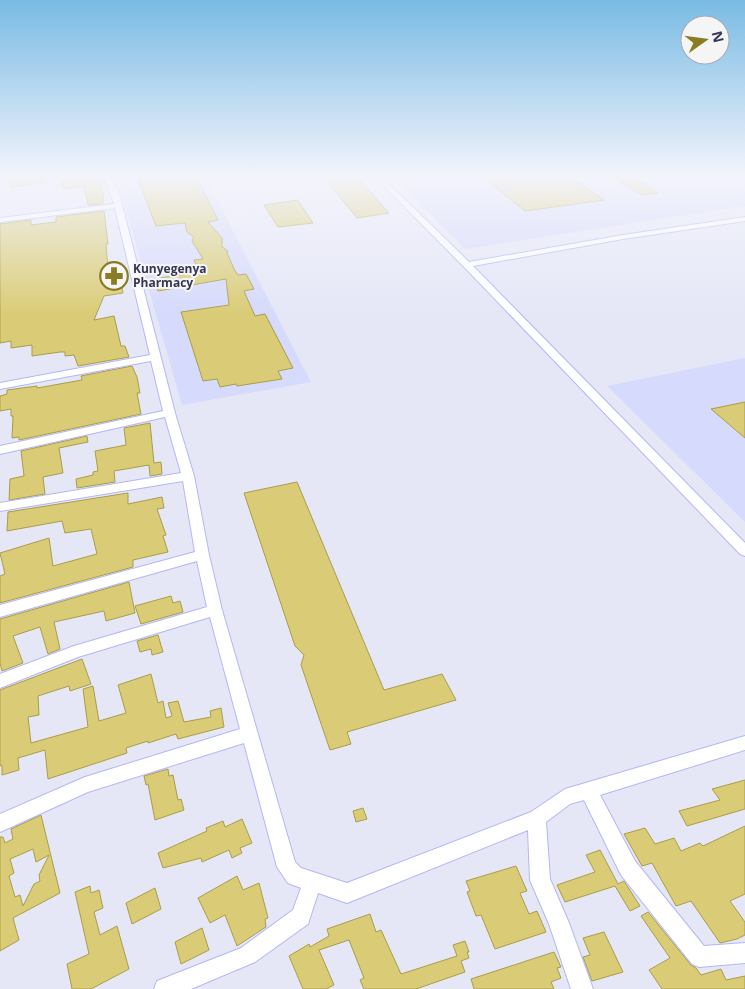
<svg xmlns="http://www.w3.org/2000/svg" width="745" height="989" font-family="'Open Sans',sans-serif">
  <style>
    .built { fill: #d6dafc }
    .building { fill: #dacc76; stroke: #aa9d47; fill-rule: evenodd }
    .lines { fill: none; stroke-linecap: round; stroke-linejoin: round }
    .minor-casing { stroke: #b2b7f4; stroke-width: 2 }
    .minor { fill: #fff; fill-rule: evenodd }
    .labels { text-anchor: middle; stroke-width: 4; stroke-linejoin: round; paint-order: stroke }
    .far-poi-label { font-size: 12px; font-weight: bold; fill: #343655; stroke: #f5f5f5; text-anchor: start }
  </style>
  <rect width="100%" height="100%" fill="#e5e7f7"/>
  <path class="built" d="M116,175H204L311,382L182,405Z
    M391,175H745V206L465,249Z
    M745,358V522L607,386Z"/>
  <path class="building" d="M14,175H45L46,182L11,187L9,178Z
    M57,175H102L105,183H100L103,194V204L88,205L84,186L64,189Z
    M159,175H195L218,220L208,222L222,238V247L228,251L227,253L235,271L238,275L246,274L254,289L244,291L255,316L265,314L293,368L278,371L282,379L237,386L236,384L220,387L217,379L203,381L181,312L229,305L226,279L158,291L153,279L199,272L194,260L203,259L192,241L194,237L187,232L185,223L156,226L138,179Z
    M322,175H355L389,213L357,218Z
    M481,175H567L604,200L525,211Z
    M610,175H630L658,193L641,195Z
    M298,200L313,223L278,227L264,205Z
    M104,211L108,244H106L108,269L118,267L123,293L104,296L94,320L114,316L121,346H125L129,357L78,366L74,355L65,356V352H60L32,356V345L11,348V341L0,343V224L31,220V225L56,222V217Z
    M132,366L137,377L140,393H137L141,414L19,440V437L12,438L13,416H11V409L0,411V396L7,394V390L37,386V388L82,380L81,376Z
    M745,402V438L711,409Z
    M150,423L154,463L161,462L162,474L150,476L149,465L114,471L115,482L77,488L76,479L93,475V472L98,471L95,451L126,445L124,428Z
    M87,436L88,442L59,448L63,473L43,477L45,494L9,500L10,479L24,476L21,451Z
    M297,482L384,690L442,674L456,700L347,732L351,744L330,750L301,665L304,655L295,646L244,493Z
    M128,493V504L162,497L164,508L157,509L166,535L163,536L168,552L133,560V567L0,603V576L5,574L0,553L49,538L53,566L97,554L91,529L65,533L62,521L7,531L8,512Z
    M129,582L135,613L106,621L104,611L54,622L60,649L48,654L40,627L13,636L23,663L2,671L0,663V619Z
    M171,596L173,603L180,601L183,612L141,624L135,606Z
    M158,635L163,652L152,655L151,649L140,652L137,641Z
    M82,659L91,684L70,691L69,686L38,696L39,715L28,717L31,743L88,727L83,689L93,686L99,721L126,713L118,685L151,674L158,703L163,701L166,718L172,716L168,703L178,701L184,722L211,717L210,711L221,708L224,727L178,739L176,734L148,743V741L126,748L127,753L48,779L45,750L18,758L19,770L2,775V765L0,766V690Z
    M168,769L169,776L173,775L178,800L181,799L184,810L155,820L148,784L146,785L144,776Z
    M745,780V809L687,826L679,811L720,800L712,789Z
    M363,808L367,819L356,822L353,811Z
    M41,815L60,893L13,918L19,940L0,951V837H3L5,843L13,839L11,829ZM33,849L36,862L49,855L39,875L40,881L34,884L23,906L20,895L15,897L9,876L14,873L10,859Z
    M242,819L252,843L240,848L242,853L232,858L229,850L202,862L201,858L163,868L158,853L207,831L206,828L223,821L225,827Z
    M745,826V894L730,901L745,922V935L737,939L720,943L691,901L676,906L652,863L642,866L624,834L645,828L655,844L674,838L681,851L700,843L703,846Z
    M600,850L618,884L624,881L640,906L630,911L615,886L565,902L557,885L595,872L586,855Z
    M516,866L527,891L520,893L529,914L537,911L546,932L495,949L481,915L476,916L467,892L470,891L466,881Z
    M237,876L243,890L259,883L268,918L265,919L266,927L237,946L225,915L210,923L198,898Z
    M90,886L91,893L99,890L103,908L94,912L100,935L117,926L129,969L91,989H72L67,964L89,954L75,892Z
    M155,888L161,909L132,924L126,903Z
    M648,912L691,965L696,968L701,975L721,969L726,980L745,976V989H662L649,970L670,958L641,916Z
    M370,914L376,932L381,930L401,974L457,956L453,945L465,941L469,952H467L469,958L461,961L465,972L416,989H364L360,980L364,978L349,940L319,950L334,985L326,989H303L289,956L309,944L310,947L329,936L327,929Z
    M202,928L209,950L181,964L175,942Z
    M604,932L623,972L592,981L583,957L590,955L583,938Z
    M554,952L561,967L557,968L561,978L551,982L554,989H474L471,979Z"/>
  <g class="lines">
    <defs>
      <path id="minor" d="M0,175H12L0,178Z
        M104,175H110L119,193L175,413L194,476L209,555L222,610L295,862L301,868L347,883L531,812L565,789L745,736V750L600,795L635,861L704,946L745,943V963L699,967L692,964L621,875L584,800L570,804L546,822L550,879L569,923L593,989H571L549,924L530,880L528,830L347,903L318,893L308,924L255,962L191,989H154L157,981L241,948L293,910L301,888L288,883L277,867L244,743L88,792L0,832V814L85,777L240,729L210,617L78,657L0,688V674L74,646L207,607L197,561L0,617V605L195,552L183,481L0,511V503L181,473L165,417L0,454V446L163,411L151,361L0,389V383L150,355L115,208L0,222V218L114,204Z
        M373,175H380L469,262L623,235L745,217V221L623,239L473,266L745,543V556L740,554L470,273Z"/>
    </defs>
    <use href="#minor" class="minor-casing"/>
    <use href="#minor" class="minor"/>
  </g>
  <linearGradient id="sky" x2="0" y2="1"><stop stop-color="#79bbe4"/><stop offset="0.56" stop-color="#f3f4fb"/><stop offset="1" stop-color="#f3f4fb" stop-opacity="0"/></linearGradient>
  <rect width="745" height="314" fill="url(#sky)"/>
  <defs>
    <symbol id="pharmacy-ring" viewBox="-11 -11 22 22"><circle r="9.5" fill="#f5f5f5" stroke="#8a7c22" stroke-width="1.5"/><path d="M-2-6h4v4h4v4h-4v4h-4v-4h-4v-4h4Z" fill="#8a7c22"/></symbol>
  </defs>
  <g fill-rule="evenodd">
    <use href="#pharmacy-ring" x="98" y="260" width="32" height="32"/>
  </g>
  <g class="labels">
    <g class="far-poi-label">
      <text x="133" y="273">Kunyegenya<tspan x="133" dy="14">Pharmacy</tspan></text>
    </g>
  </g>
  <g transform="translate(705 40) rotate(76)"><circle r="24" fill="#f5f5f5" stroke="#a8a9b5"/>
  <path d="M0-4L9 19L0 12L-9 19Z" fill="#8a7c22"/>
  <text y="-8" font-size="14" font-weight="bold" text-anchor="middle" fill="#343655">N</text>
  </g>
</svg>
